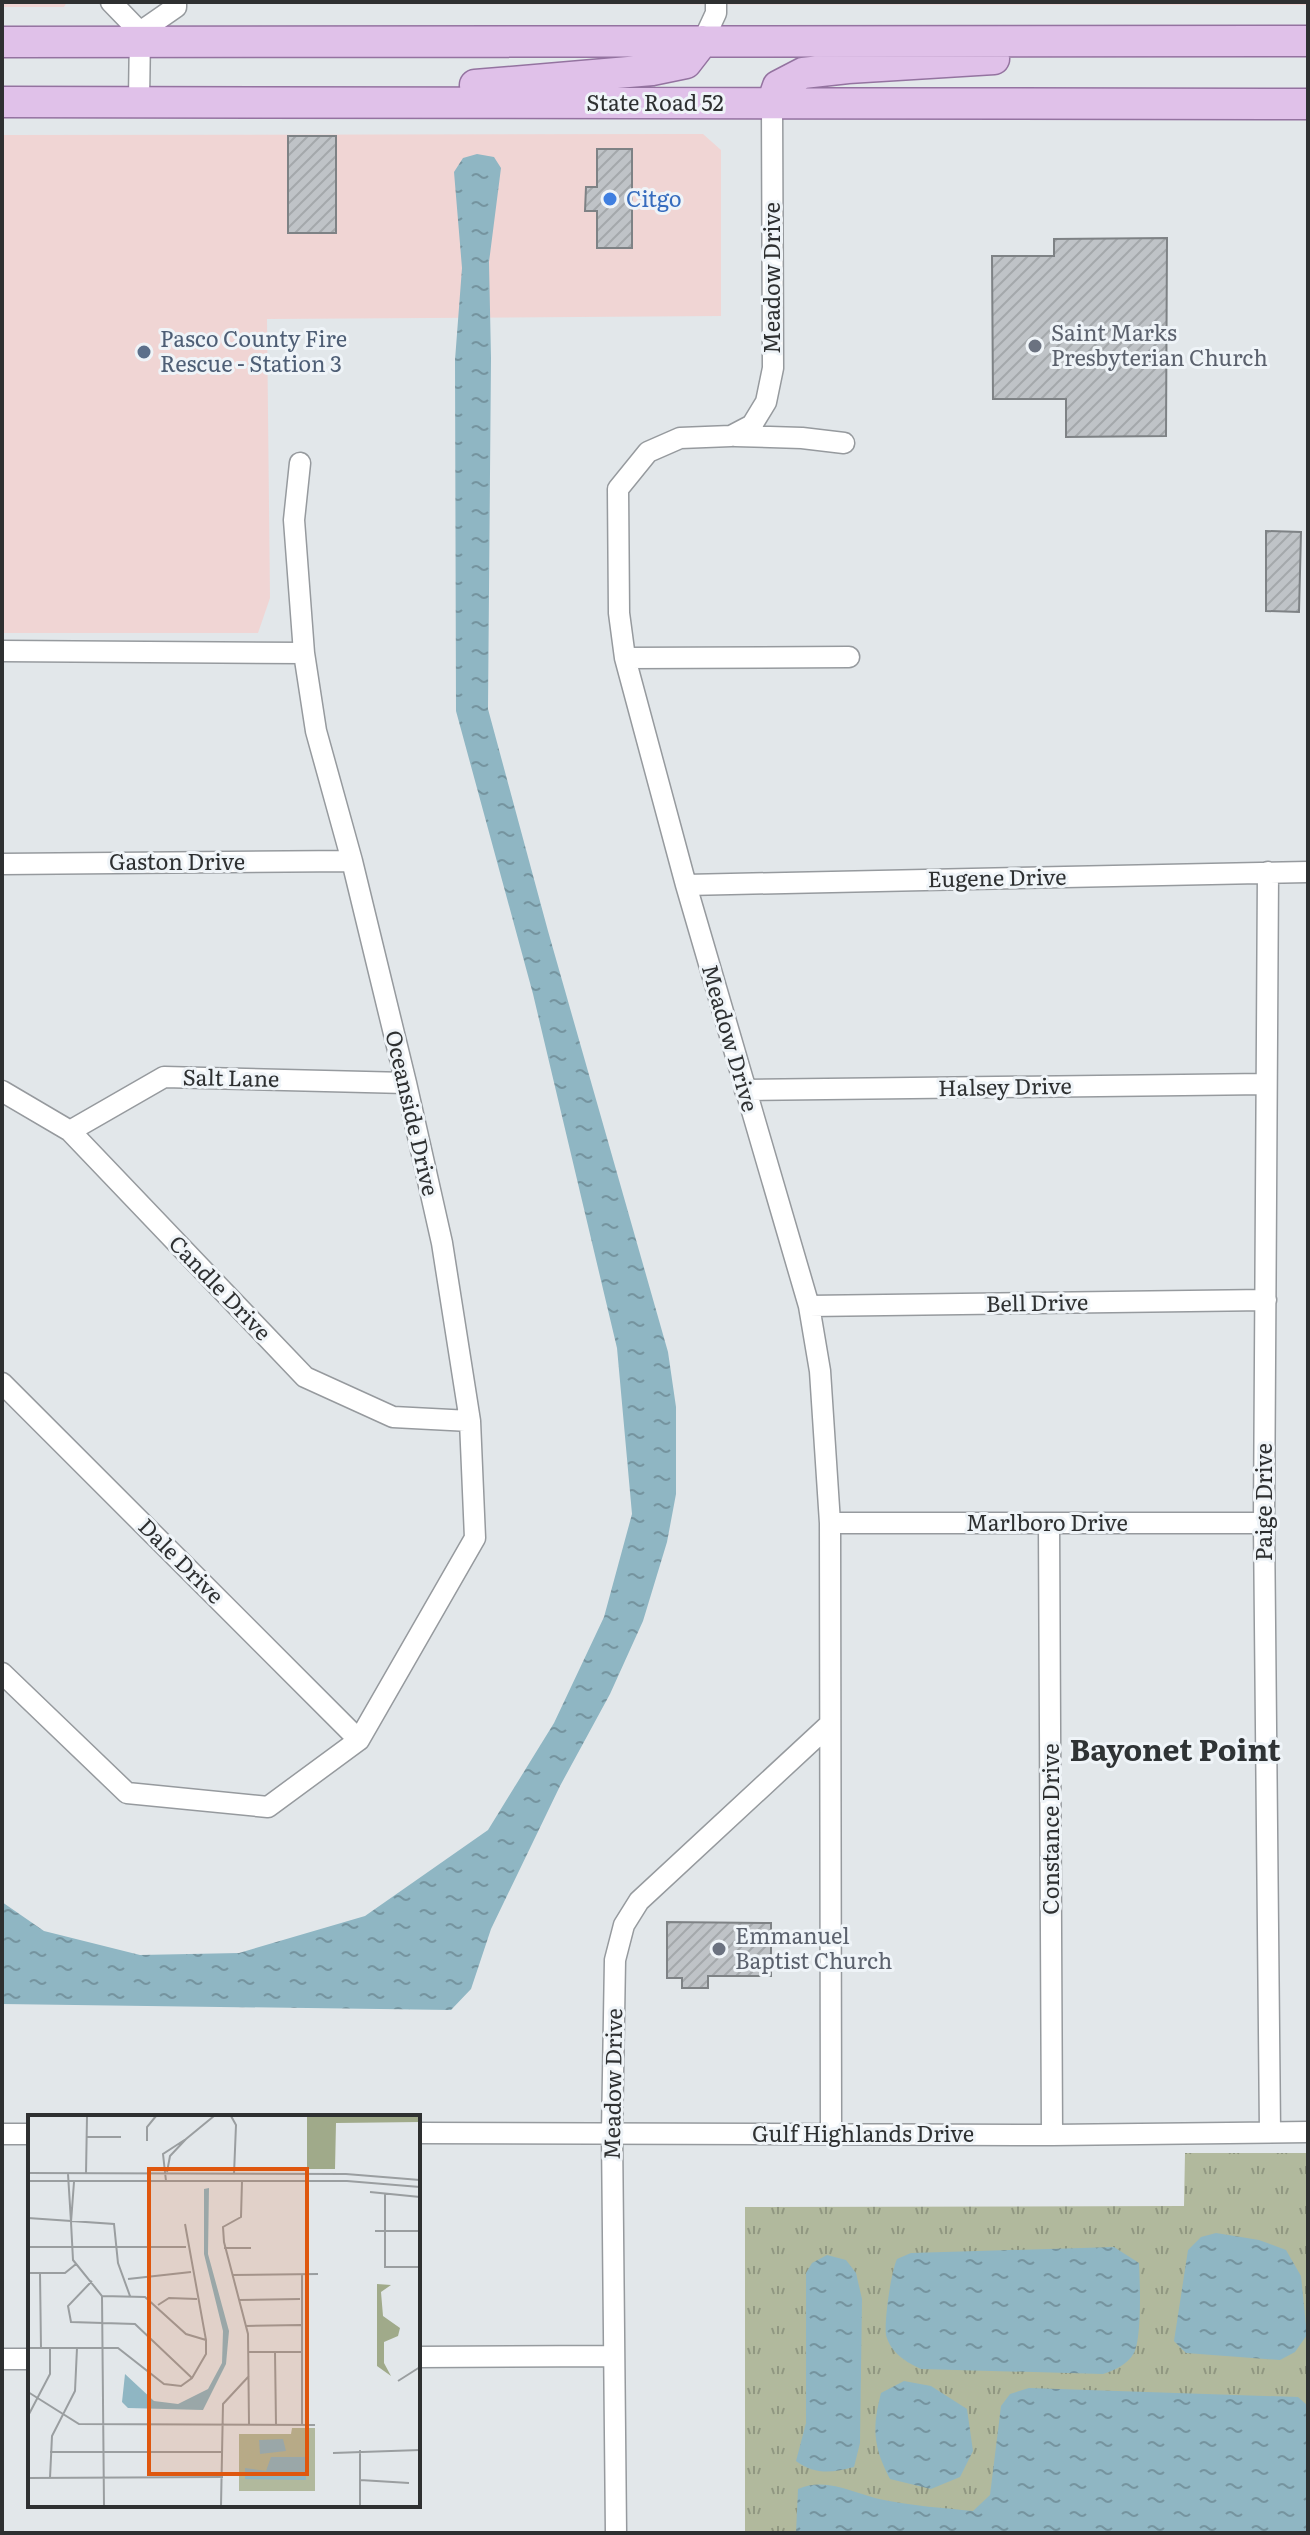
<svg xmlns="http://www.w3.org/2000/svg" width="1310" height="2535" font-family="Literata,serif">
  <style>
    .commercial { fill: #f0d5d4 }
    .grass { fill: url(#grass-tufts) }
    .water { fill: url(#water-ripples) }
    .building { fill: url(#building-hatch); stroke: #7e8285; stroke-width: 2 }
    .lines { fill: none; stroke-linecap: round; stroke-linejoin: round }
    .minor-casing { stroke: #969a9e; stroke-width: 23 }
    .primary-casing { stroke: #9473a0; stroke-width: 33 }
    .minor { stroke: #fff; stroke-width: 20 }
    .primary { stroke: #e0c1e9; stroke-width: 30 }
    .shop-dot { fill: #3f7fe0; stroke: #eff4f8; stroke-width: 3 }
    .worship-dot { fill: #6b7280; stroke: #eff4f8; stroke-width: 3 }
    .service-dot { fill: #5c6f8a; stroke: #eff4f8; stroke-width: 3 }
    .labels { text-anchor: middle; stroke-width: 6; stroke-linejoin: round; paint-order: stroke }
    .street-label { font-size: 22px; fill: #2e3031; stroke: #eff4f8 }
    .shop-label { font-size: 22px; fill: #366cbe; stroke: #eff4f8; text-anchor: start }
    .worship-label { font-size: 22px; fill: #5b616d; stroke: #eff4f8; text-anchor: start }
    .service-label { font-size: 22px; fill: #4e5e75; stroke: #eff4f8; text-anchor: start }
    .district-label { font-size: 30px; font-weight: bold; fill: #2f3335; stroke: #eff4f8 }
    .inset-road { fill: none; stroke: #9a9ea0; stroke-width: 2 }
    .view { fill: #df570e; fill-opacity: 0.15; stroke: #df570e; stroke-width: 4 }
    .inset-edge { fill: none; stroke: #2e3031; stroke-width: 4 }
  </style>
  <defs>
    <pattern id="grass-tufts" width="24" height="20" patternUnits="userSpaceOnUse" patternTransform="scale(2)"><rect width="24" height="20" fill="#b1b99d"/><path d="M3 7l-1-3M5 7V3M7 7l1-3M15 17l-1-3M17 17v-4M19 17l1-3" fill="none" stroke="#909781"/></pattern>
    <pattern id="water-ripples" width="26" height="14" patternUnits="userSpaceOnUse" patternTransform="scale(2)"><rect width="26" height="14" fill="#8fb6c3"/><path d="M2 4q2-2 4 0t4 0M15 11q2-2 4 0t4 0" fill="none" stroke="#75949f"/></pattern>
    <pattern id="building-hatch" width="6" height="6" patternUnits="userSpaceOnUse" patternTransform="scale(2)"><rect width="6" height="6" fill="#bfc3c7"/><path d="M-1 1l2-2M0 6l6-6M5 7l2-2" fill="none" stroke="#a4a8ab"/></pattern>
  </defs>
  <rect width="100%" height="100%" fill="#e2e7ea"/>
  <path class="commercial" d="M2,2H67L64,7H2Z
    M226,2H1308V5L227,4Z
    M703,134L721,150V316L267,319L270,598L258,633H2V135Z"/>
  <path class="grass" d="M1185,2153H1308V2533H745V2207L1184,2206Z"/>
  <path class="water" d="M477,154L494,157L501,168L489,262L491,358L488,709L548,931L668,1352L676,1407V1494L667,1542L643,1621L610,1694L560,1786L491,1929L471,1989L451,2010L2,2004V1902L44,1931L140,1955L239,1953L365,1916L488,1830L554,1723L604,1617L632,1514L617,1348L533,994L456,711L455,360L462,268L454,172L463,158Z
    M1216,2233L1259,2240L1286,2250L1301,2276L1307,2335L1295,2352L1280,2360L1186,2353L1174,2341L1188,2250L1201,2237Z
    M1114,2247L1139,2263C1140,2282 1142,2337 1134,2353C1127,2365 1115,2370 1103,2374L921,2369C907,2363 890,2352 886,2335C884,2321 891,2272 897,2259L911,2253Z
    M827,2255L846,2260L856,2273L862,2299L860,2443L854,2467C832,2473 815,2475 796,2461L806,2423V2273L812,2263Z
    M904,2381L931,2386L967,2409L973,2451L960,2477L931,2489L890,2479C873,2447 872,2428 881,2393Z
    M1029,2388L1298,2397L1308,2406V2533H796L798,2489C826,2476 855,2494 884,2500C913,2506 944,2508 973,2511L990,2495L1001,2406L1010,2394Z"/>
  <path class="building" d="M288,136H336V233H288Z
    M597,149H632V248H597V211H585L586,187H597Z
    M1167,238L1166,436L1066,437V399H993L992,256H1054V239Z
    M1266,531L1301,532L1299,612L1266,611Z
    M667,1922L771,1923V1976H708V1988H682V1978H667Z"/>
  <g class="lines">
    <defs>
      <path id="minor" d="M111,2L140,32L139,101
        M140,32L176,7V2
        M703,41L716,13V2
        M772,103L773,368L766,402L752,425L731,436L680,438L648,452L618,489L619,613L625,658L686,885L809,1306L820,1371L830,1523L831,2135
        M735,436L802,438L844,443
        M2,651L304,653
        M625,658L849,657
        M2,864L352,861
        M1268,872L1264,1523L1270,2132
        M686,885L1308,872
        M745,1090L1266,1084
        M2,1091L70,1131L305,1377L393,1417L470,1421
        M70,1131L164,1077L406,1083
        M809,1306L1266,1300
        M2,1383L359,1740
        M830,1523H1264
        M1049,1523L1052,2135
        M2,1673L127,1793L268,1807L359,1740L475,1538L470,1421L442,1243L406,1083L352,861L316,731L304,653L294,520L300,463
        M418,2133L1052,2135L1308,2132
        M2,2134H30
        M418,2357L614,2356
        M2,2359H30
        M616,2533L612,2133L615,1960L624,1925L639,1901L830,1724"/>
      <path id="primary" d="M2,42L1308,41
        M475,85L652,70L686,63L703,41
        M2,102L1308,104
        M772,103L778,86L803,73L848,68L994,59"/>
    </defs>
    <use href="#minor" class="minor-casing"/>
    <use href="#primary" class="primary-casing"/>
    <use href="#minor" class="minor"/>
    <use href="#primary" class="primary"/>
  </g>
  <circle class="shop-dot" cx="610" cy="199" r="8"/>
  <g class="worship-dot">
    <circle cx="1035" cy="346" r="8"/>
    <circle cx="719" cy="1949" r="8"/>
  </g>
  <circle class="service-dot" cx="144" cy="352" r="8"/>
  <g class="labels">
    <g class="street-label">
      <text x="655" y="111">State Road 52</text>
      <text transform="translate(772 278) rotate(-90)" y="8">Meadow Drive</text>
      <text x="177" y="870">Gaston Drive</text>
      <text transform="translate(997 878) rotate(-1)" y="8">Eugene Drive</text>
      <text transform="translate(730 1038) rotate(74)" y="8">Meadow Drive</text>
      <text transform="translate(231 1078) rotate(1)" y="8">Salt Lane</text>
      <text transform="translate(1005 1087) rotate(-1)" y="8">Halsey Drive</text>
      <text transform="translate(412 1113) rotate(77)" y="8">Oceanside Drive</text>
      <text transform="translate(220 1288) rotate(46)" y="8">Candle Drive</text>
      <text transform="translate(1037 1303) rotate(-1)" y="8">Bell Drive</text>
      <text transform="translate(1264 1502) rotate(-90)" y="8">Paige Drive</text>
      <text x="1047" y="1531">Marlboro Drive</text>
      <text transform="translate(181 1561) rotate(45)" y="8">Dale Drive</text>
      <text transform="translate(1051 1829) rotate(-90)" y="8">Constance Drive</text>
      <text transform="translate(613 2084) rotate(-89)" y="8">Meadow Drive</text>
      <text x="863" y="2142">Gulf Highlands Drive</text>
    </g>
    <g class="shop-label">
      <text x="626" y="207">Citgo</text>
    </g>
    <g class="worship-label">
      <text x="1051" y="341">Saint Marks<tspan x="1051" dy="25">Presbyterian Church</tspan></text>
      <text x="735" y="1944">Emmanuel<tspan x="735" dy="25">Baptist Church</tspan></text>
    </g>
    <g class="service-label">
      <text x="160" y="347">Pasco County Fire<tspan x="160" dy="25">Rescue - Station 3</tspan></text>
    </g>
    <g class="district-label">
      <text x="1175" y="1761">Bayonet Point</text>
    </g>
  </g>
  <g transform="translate(28 2115)">
    <rect width="392" height="392" fill="#e2e7ea"/>
    <path d="M264,313H287V376H211V319H263Z" fill="#b1b99d"/>
    <path d="M279,1H392V7L308,8L307,54H279ZM349,169L363,170L353,177L355,201L372,213L370,221L356,227V248L363,261L349,251Z" fill="#a0aa8a"/>
    <path d="M181,73L180,139L201,216L198,249L175,295L100,293L94,287L97,259L126,286L150,289L180,274L194,248L195,216L176,139V74ZM231,325L255,324L258,336L232,339ZM243,342H277L278,365L217,364V353L238,356Z" fill="#8fb6c3"/>
    <path class="inset-road" d="M203,1L208,10L206,59M59,22H93M158,24L186,1M119,26V12L128,1M0,58L318,59L392,65M40,59L43,107L46,67M58,59L59,1M0,66H319L392,72M138,66L135,39L158,24L142,41L139,57M214,66L213,102L195,112L196,127L220,219L221,310M342,77L392,82M357,79V152H392M0,103L86,109L90,148L102,181M43,107L45,145L74,181L76,391M347,116H392M0,132H158M196,133H223M0,158H37L48,149M12,158L13,233M274,159V310M204,160L290,159M100,164L163,157M64,166L40,191L43,207L107,209L164,263M74,181L117,182L158,219L178,225M211,185L272,184M130,190L141,183L169,184M218,211L273,210M0,233H90L136,269L153,271L164,263L178,239V225L157,109M221,237H273M247,237L248,310M370,266L392,252M0,277L51,309L287,310M0,301L22,259V233M22,337H195M305,338L392,335M0,363L195,362M22,363L24,321L47,276L49,233M332,365L381,368M152,391H270M193,391L195,289L221,261M332,391V335"/>
    <path class="view" d="M121,54H279V359H121Z"/>
    <rect width="392" height="392" class="inset-edge"/>
  </g>
  <rect width="1310" height="2535" fill="none" stroke="#2e3031" stroke-width="8"/>
</svg>
